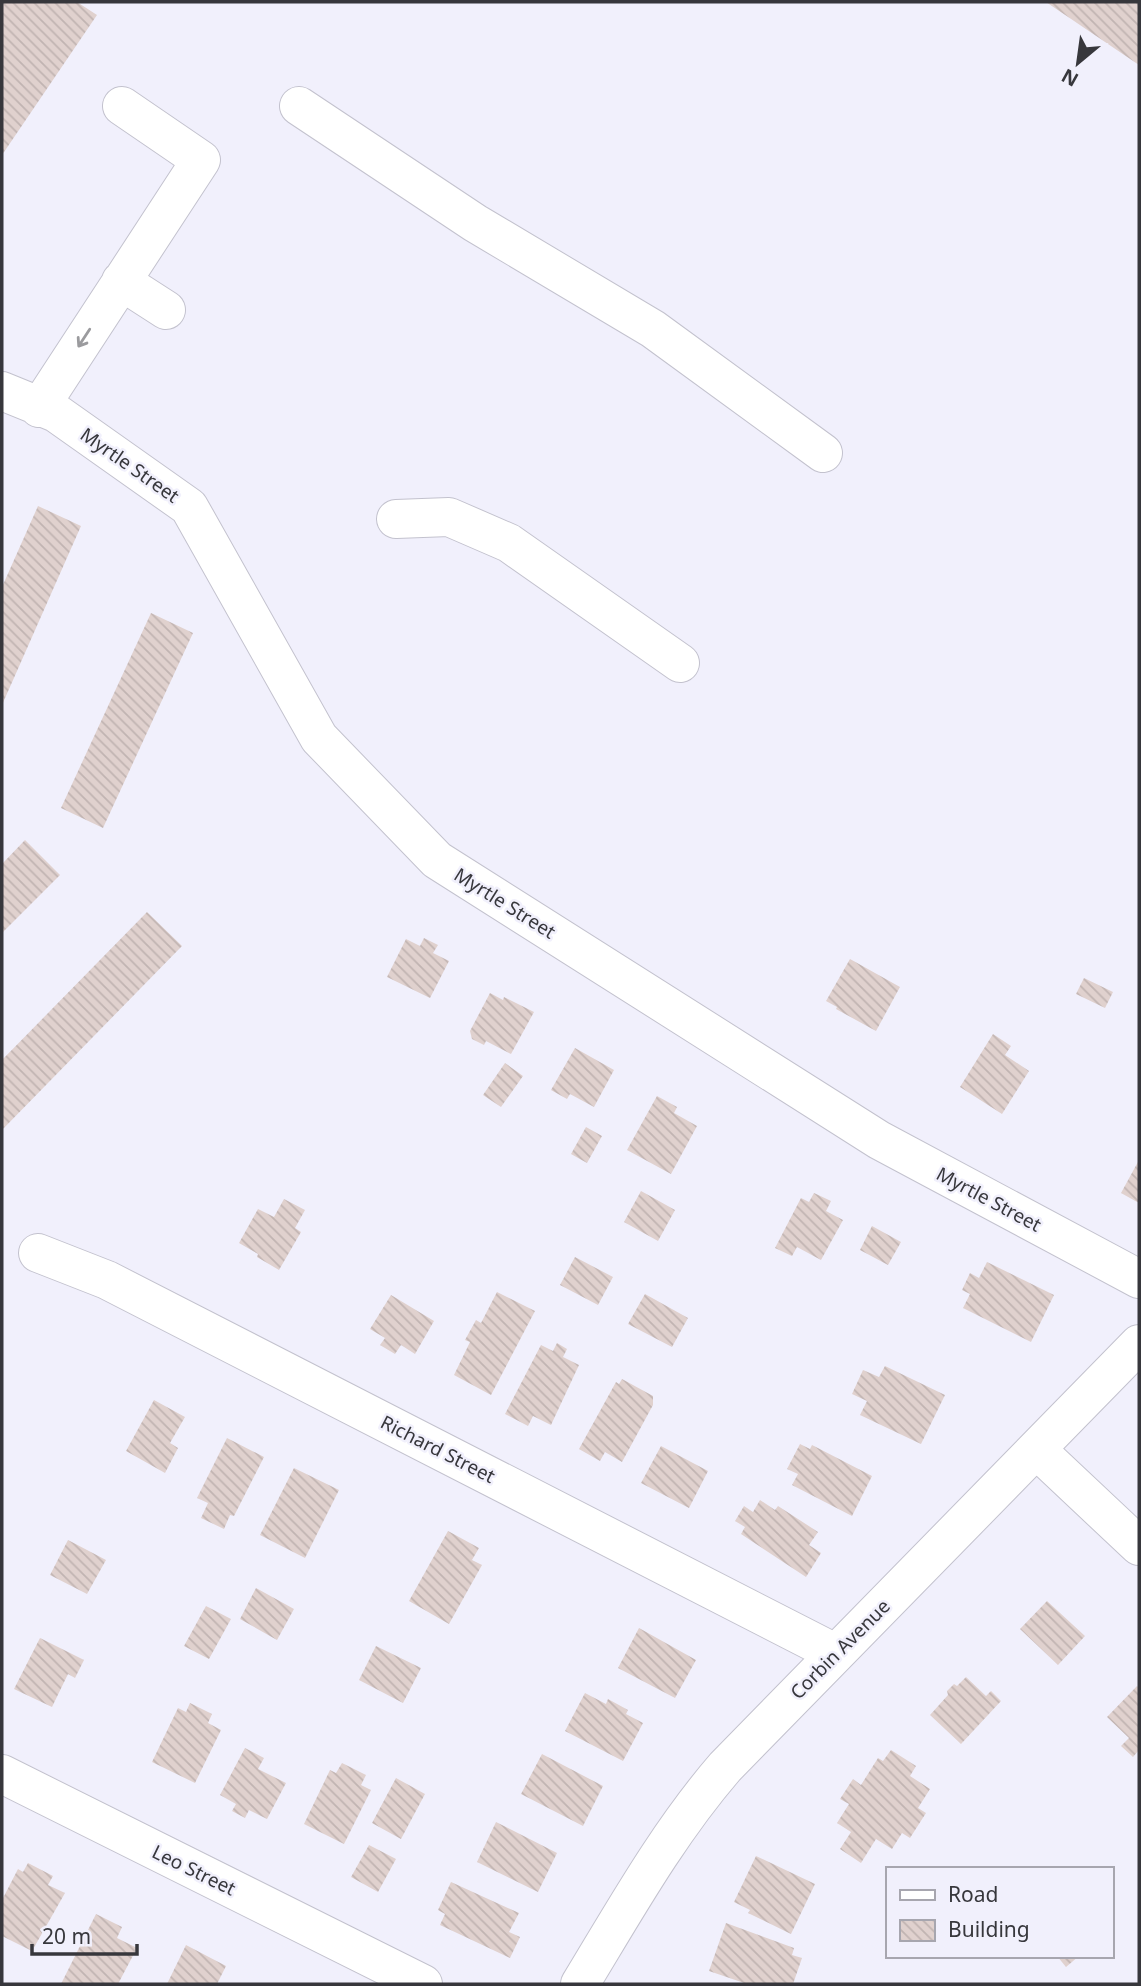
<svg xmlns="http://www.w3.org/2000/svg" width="1141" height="1986" font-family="'Noto Sans',sans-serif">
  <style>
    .building { fill: url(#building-back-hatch) }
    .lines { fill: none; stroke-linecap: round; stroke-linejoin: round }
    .minor-casing { stroke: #c3c2ce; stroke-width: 40 }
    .major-casing { stroke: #c3c2ce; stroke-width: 40 }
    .minor { stroke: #fff; stroke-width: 38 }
    .major { stroke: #fff; stroke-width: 38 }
    .oneway { stroke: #9b9b9e }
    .labels { text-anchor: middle; stroke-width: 5; stroke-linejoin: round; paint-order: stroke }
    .street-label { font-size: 19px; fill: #37373c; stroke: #f1f0fc }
  </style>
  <defs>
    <pattern id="building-back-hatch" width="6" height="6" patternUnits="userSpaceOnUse" patternTransform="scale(1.75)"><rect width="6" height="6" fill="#e0d1ce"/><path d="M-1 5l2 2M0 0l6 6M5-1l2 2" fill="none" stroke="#c1b4b2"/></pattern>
  </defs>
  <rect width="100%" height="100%" fill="#f1f0fc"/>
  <path class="building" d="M2,2H77L97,15L2,155Z
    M1046,2H1139V65Z
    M38,506L81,526L2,705V587Z
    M151,613L193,633L103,828L61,808Z
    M25,840L60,875L2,933V864Z
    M147,912L182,946L2,1130V1060Z
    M424,938L438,945L433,953L449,961L430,998L387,977L406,939L420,946Z
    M850,959L900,987L876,1031L836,1009L837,1007L826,1001Z
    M1084,978L1113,992L1105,1008L1076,994Z
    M490,993L503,1000L504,997L534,1012L511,1054L486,1041L484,1045L472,1039L470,1031Z
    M993,1034L1011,1046L1005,1055L1029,1071L1002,1114L960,1087Z
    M575,1048L614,1070L594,1107L570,1094L567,1099L551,1090Z
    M505,1063L523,1076L501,1107L483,1095Z
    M657,1096L677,1107L674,1113L697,1126L671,1174L627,1150Z
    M586,1127L602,1136L587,1163L571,1154Z
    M1139,1160V1203L1121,1193Z
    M641,1191L675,1210L658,1241L624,1222Z
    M814,1193L831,1201L826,1211L843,1220L821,1260L797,1247L792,1256L775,1248L801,1198L809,1202Z
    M284,1199L305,1210L295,1228L301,1232L279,1270L257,1257L258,1254L239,1243L258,1209L274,1217Z
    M872,1226L901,1242L888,1265L860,1250Z
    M575,1257L613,1277L598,1305L560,1285Z
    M987,1262L1054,1295L1031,1342L963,1308L970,1294L962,1290L970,1273L979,1278Z
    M497,1292L535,1311L491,1395L454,1375L470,1342L465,1340L476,1320L481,1323Z
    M645,1294L688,1318L672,1347L628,1324Z
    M391,1295L434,1321L415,1354L401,1345L395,1354L380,1345L385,1338L370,1329Z
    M557,1343L567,1349L563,1357L579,1365L551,1425L533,1416L528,1426L505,1414L541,1345L553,1351Z
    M885,1366L945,1395L921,1444L860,1415L867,1401L852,1394L863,1370L879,1377Z
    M622,1379L653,1396V1405L622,1462L605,1452L600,1461L579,1449L616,1382L619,1384Z
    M154,1400L185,1417L170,1443L178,1448L165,1473L126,1451Z
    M227,1438L264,1457L234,1516L230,1515L224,1529L201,1518L208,1503L197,1498Z
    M800,1444L810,1449L812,1445L872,1476L852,1516L792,1485L798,1474L787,1469Z
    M661,1446L708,1471L689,1508L641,1483Z
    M294,1468L339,1490L305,1558L260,1535Z
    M760,1500L775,1510L778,1506L818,1532L809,1545L821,1553L806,1577L741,1534L745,1527L735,1521L744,1506L753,1512Z
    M448,1531L479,1548L472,1560L482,1565L449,1624L409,1601Z
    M68,1540L106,1560L87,1594L50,1575Z
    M256,1588L294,1609L277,1640L240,1619Z
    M1047,1601L1085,1636L1058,1665L1020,1629Z
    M206,1606L231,1619L209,1659L184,1646Z
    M639,1628L696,1660L675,1698L618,1668Z
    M40,1638L84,1660L75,1678L68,1674L52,1707L14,1689Z
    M376,1646L421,1668L403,1703L359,1680Z
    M966,1677L986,1696L991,1691L1001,1701L961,1744L930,1715L948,1695L947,1691L954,1684L957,1686Z
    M1137,1686L1139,1688V1750L1133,1757L1121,1746L1129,1738L1107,1717Z
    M585,1693L606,1704L608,1699L628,1710L626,1714L643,1723L623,1761L565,1731Z
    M190,1703L212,1714L208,1723L221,1730L195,1783L152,1762L178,1708L186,1712Z
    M245,1748L264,1758L258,1769L286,1783L267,1819L249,1810L245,1818L232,1811L236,1804L220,1795Z
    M891,1750L916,1766L910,1776L930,1789L918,1808L926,1813L910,1838L902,1833L892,1849L876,1839L861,1863L840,1849L851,1832L837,1823L849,1804L840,1799L853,1779L861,1785L878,1758L883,1761Z
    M542,1754L603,1786L583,1826L521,1794Z
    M342,1763L366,1775L361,1785L371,1790L344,1844L304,1824L330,1770L336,1773Z
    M396,1778L425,1794L401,1839L372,1823Z
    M496,1822L557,1853L538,1892L477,1862Z
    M369,1845L396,1859L378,1892L351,1877Z
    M756,1856L815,1884L791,1934L748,1913L750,1910L734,1902Z
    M28,1863L53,1876L48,1885L65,1893L32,1951L2,1936V1900L18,1869L23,1872Z
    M451,1882L519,1913L509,1932L520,1937L510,1958L440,1925L445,1914L438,1910Z
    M96,1914L122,1927L117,1938L137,1948L118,1984H61Z
    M726,1923L794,1948L792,1955L802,1958L793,1984H747L709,1971Z
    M186,1945L226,1966L217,1984H167Z
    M1057,1956H1079L1066,1967Z"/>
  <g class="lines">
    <defs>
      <path id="minor" d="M299,106L475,223L653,329L823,453
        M121,281L166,310
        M2,391L56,413L189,507L319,738L437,860L879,1140L1139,1279
        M39,408L201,160L122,106
        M396,519L449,517L509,543L680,663
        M38,1253L107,1280L835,1653
        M1037,1450L1139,1546
        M2,1774L423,1984"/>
      <path id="major" d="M580,1984C625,1910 668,1833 725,1767L1139,1344"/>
    </defs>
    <use href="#minor" class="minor-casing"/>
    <use href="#major" class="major-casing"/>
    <use href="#minor" class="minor"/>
    <use href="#major" class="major"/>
  </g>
  <defs><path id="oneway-shaft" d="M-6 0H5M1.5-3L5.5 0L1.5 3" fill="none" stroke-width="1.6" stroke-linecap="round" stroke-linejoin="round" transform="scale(1.75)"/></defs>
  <use class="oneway" href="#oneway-shaft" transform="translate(84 338) rotate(123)"/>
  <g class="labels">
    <g class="street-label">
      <text transform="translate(130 465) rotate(35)" y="7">Myrtle Street</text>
      <text transform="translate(505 903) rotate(32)" y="7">Myrtle Street</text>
      <text transform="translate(989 1199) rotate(28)" y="7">Myrtle Street</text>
      <text transform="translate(438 1449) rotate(27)" y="7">Richard Street</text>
      <text transform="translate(840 1649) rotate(-45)" y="7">Corbin Avenue</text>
      <text transform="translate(194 1870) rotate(26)" y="7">Leo Street</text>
    </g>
  </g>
  <rect width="1141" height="1986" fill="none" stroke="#37373c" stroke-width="7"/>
  <rect x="886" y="1867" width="228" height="91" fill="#f1f0fc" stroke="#a7a6af" stroke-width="2"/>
  <rect x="900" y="1890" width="35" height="10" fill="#ffffff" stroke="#a7a6af" stroke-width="2"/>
  <text x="948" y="1902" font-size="21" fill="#37373c">Road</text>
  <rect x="900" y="1920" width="35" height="21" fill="url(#building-back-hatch)" stroke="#a7a6af" stroke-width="2"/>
  <text x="948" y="1937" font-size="21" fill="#37373c">Building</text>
  <g transform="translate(1078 63) rotate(209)" stroke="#f1f0fc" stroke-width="5" paint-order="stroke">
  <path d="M0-5L12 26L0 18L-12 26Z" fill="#37373c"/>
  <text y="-10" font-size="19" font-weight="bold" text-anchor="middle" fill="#37373c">N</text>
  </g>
  <path d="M32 1944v10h105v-10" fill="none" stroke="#37373c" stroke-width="3.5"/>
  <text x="42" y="1944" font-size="21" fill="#37373c" stroke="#f1f0fc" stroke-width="5" paint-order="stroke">20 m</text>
</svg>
